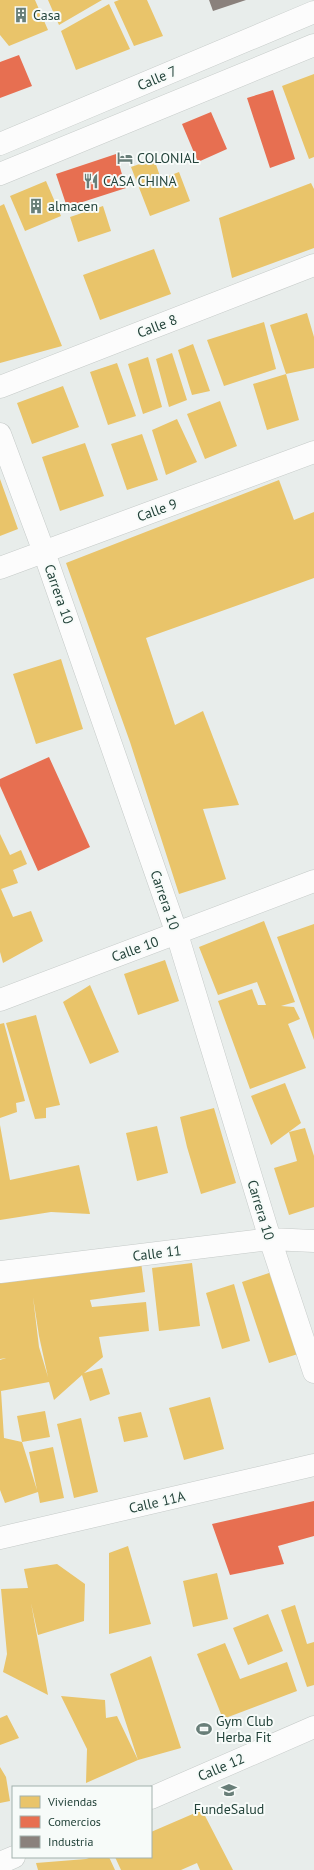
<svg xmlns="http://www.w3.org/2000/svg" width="314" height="1870" font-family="'PT Sans',sans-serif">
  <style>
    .homes { fill: #e9c46a; fill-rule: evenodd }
    .shops { fill: #e76f51 }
    .industry { fill: #8a817c }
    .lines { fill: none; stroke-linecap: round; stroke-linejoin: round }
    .minor-casing { stroke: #c5cac8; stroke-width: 23 }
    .minor { stroke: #fcfcfc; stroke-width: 22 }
    .labels { text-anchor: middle; stroke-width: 4; stroke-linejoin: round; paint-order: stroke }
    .poi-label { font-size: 14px; fill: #23433a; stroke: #f7fbf9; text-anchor: start }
    .street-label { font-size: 14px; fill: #23433a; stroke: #f7fbf9 }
  </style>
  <rect width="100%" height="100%" fill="#e8edeb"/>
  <path class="homes" d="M0,0H35L48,30L9,46L0,35Z
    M48,0H102L59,25Z
    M119,0H147L163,36L134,46L114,2Z
    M109,4L130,49L76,70L61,31Z
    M314,74V157L309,159L282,86Z
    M154,159L161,179L179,172L190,201L150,216L131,167Z
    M46,181L61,216L25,231L10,196Z
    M311,183L314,189V248L232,278L219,218Z
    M4,204L62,346L0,363V206Z
    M103,206L111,231L78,242L70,217Z
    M154,249L171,294L100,320L83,275Z
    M307,313L314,337V368L286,374L270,325Z
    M264,322L276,369L224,386L207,340Z
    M193,344L210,391L192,395L178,350Z
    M172,353L187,400L169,407L156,359Z
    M148,357L162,407L143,414L128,364Z
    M117,363L136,416L108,425L90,372Z
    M286,374L299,420L267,430L253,384Z
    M63,386L79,427L32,444L17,403Z
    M220,401L237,446L205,459L187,414Z
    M177,419L197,462L166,475L152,430Z
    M142,434L158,480L127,490L111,444Z
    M85,443L104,496L60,511L42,457Z
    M0,479L18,529L0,536Z
    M279,480L294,520L314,512V578L146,638L175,725L203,711L239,805L203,809L226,879L179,894L130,742L66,563Z
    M61,659L83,729L36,744L13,674Z
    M0,834L10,855L21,850L27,864L13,870L18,883L1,889L13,917L31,911L43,941L3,963L0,952Z
    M264,921L295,1002L281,1006L294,1007L300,1019L288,1024L306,1068L250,1089L218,1001L252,989L258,1005H266L257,982L218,995L199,947Z
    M314,924V1040L277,937Z
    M165,960L179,1001L138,1015L124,974Z
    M90,985L119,1052L90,1064L63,1002Z
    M36,1015L60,1105L46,1108V1118L35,1119L6,1023Z
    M4,1023L25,1101L16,1103L17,1112L0,1118V1024Z
    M285,1083L301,1123L271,1145L251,1096Z
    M214,1108L236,1183L201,1194L187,1147L180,1117Z
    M0,1125L10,1180L79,1165L90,1214L51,1212L0,1220Z
    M157,1126L168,1173L137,1181L126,1133Z
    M305,1128L314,1156V1207L289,1215L274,1168L297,1161L289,1132Z
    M141,1262L145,1292L90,1300L92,1307L146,1302L149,1331L99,1337L103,1357L84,1373L102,1368L110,1394L90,1401L82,1375L54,1400L49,1382L1,1391L4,1438L22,1442L17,1416L45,1411L50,1437L22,1442L37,1490L29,1452L53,1447L64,1498L40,1503L38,1492L5,1503L0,1490V1360L6,1358L0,1359V1282ZM33,1297L39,1336L48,1377L39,1347Z
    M192,1263L200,1326L159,1331L152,1268Z
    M272,1272L298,1354L269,1363L242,1282Z
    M234,1284L250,1341L222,1349L206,1293Z
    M210,1397L224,1449L184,1460L169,1408Z
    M141,1412L148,1437L124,1442L118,1417Z
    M81,1418L98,1492L74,1498L57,1424Z
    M128,1546L151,1624L109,1634V1553Z
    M57,1564L85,1584L84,1621L38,1635L31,1603L48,1695L3,1672L7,1654L1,1589L28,1588L24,1569Z
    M217,1573L228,1619L193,1627L183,1581Z
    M295,1605L307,1644L314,1642V1685L307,1687L281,1610Z
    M268,1614L283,1651L248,1665L233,1628Z
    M225,1643L240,1679L287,1662L297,1691L223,1719L197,1654Z
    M151,1656L181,1748L138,1760L86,1783L87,1749L61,1696L105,1700L106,1718L117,1716L138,1760L110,1674Z
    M7,1715L19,1738L0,1745V1718Z
    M0,1767L6,1777L10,1801L0,1803Z
    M202,1810L233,1870H200L197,1863L181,1870H121L115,1857H151V1832Z
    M92,1857H109L115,1870H38L36,1863L86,1859Z"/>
  <path class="shops" d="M19,55L32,86L0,98V62Z
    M273,90L295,159L270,168L247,98Z
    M211,112L227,149L198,162L182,124Z
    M116,154L126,188L67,207L56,174Z
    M49,757L90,847L38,871L0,786V779Z
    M314,1501V1536L278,1546L284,1564L230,1575L212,1524Z"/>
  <path class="industry" d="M209,0H246L213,11Z"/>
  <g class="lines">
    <defs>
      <path id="minor" d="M0,144L314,12
        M0,174L314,45
        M0,387L314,265
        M0,434L44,552L177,934L270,1239L314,1372
        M0,568L314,452
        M0,1000L314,881
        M0,1272L270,1239L314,1241
        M0,1538L314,1465
        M151,1798L314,1727
        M0,1863L14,1857"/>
    </defs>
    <use href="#minor" class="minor-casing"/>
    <use href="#minor" class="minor"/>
  </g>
  <defs>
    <symbol id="building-bare" viewBox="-9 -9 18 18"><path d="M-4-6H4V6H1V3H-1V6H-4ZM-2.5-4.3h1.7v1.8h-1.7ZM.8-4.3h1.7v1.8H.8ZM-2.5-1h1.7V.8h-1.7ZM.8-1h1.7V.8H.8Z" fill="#687e78" stroke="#f7fbf9" stroke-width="2.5" paint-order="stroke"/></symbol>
    <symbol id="hotel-bare" viewBox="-9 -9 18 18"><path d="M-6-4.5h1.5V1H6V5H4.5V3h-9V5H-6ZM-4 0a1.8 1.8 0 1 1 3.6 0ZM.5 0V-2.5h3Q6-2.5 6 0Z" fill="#687e78" stroke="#f7fbf9" stroke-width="2.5" paint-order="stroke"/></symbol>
    <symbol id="restaurant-bare" viewBox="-9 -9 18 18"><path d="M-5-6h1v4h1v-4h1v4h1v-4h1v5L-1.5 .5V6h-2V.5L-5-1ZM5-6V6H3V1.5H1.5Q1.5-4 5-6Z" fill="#687e78" stroke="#f7fbf9" stroke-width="2.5" paint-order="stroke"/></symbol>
    <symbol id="stadium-bare" viewBox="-9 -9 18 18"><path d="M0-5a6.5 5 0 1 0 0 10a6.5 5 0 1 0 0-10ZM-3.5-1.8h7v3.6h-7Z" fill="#687e78" stroke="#f7fbf9" stroke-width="2.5" paint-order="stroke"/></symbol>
    <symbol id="school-bare" viewBox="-9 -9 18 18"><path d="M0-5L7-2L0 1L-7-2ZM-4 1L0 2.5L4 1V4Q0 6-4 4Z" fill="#687e78" stroke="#f7fbf9" stroke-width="2.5" paint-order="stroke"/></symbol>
  </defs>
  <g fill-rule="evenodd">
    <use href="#building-bare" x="10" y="4" width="22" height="22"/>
    <use href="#hotel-bare" x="114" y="147" width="22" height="22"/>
    <use href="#restaurant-bare" x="80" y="170" width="22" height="22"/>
    <use href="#building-bare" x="25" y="195" width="22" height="22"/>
    <use href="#stadium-bare" x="193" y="1718" width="22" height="22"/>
    <use href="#school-bare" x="218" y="1779" width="22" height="22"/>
  </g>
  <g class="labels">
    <g class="poi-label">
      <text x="33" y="20">Casa</text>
      <text x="137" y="163">COLONIAL</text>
      <text x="103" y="186">CASA CHINA</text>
      <text x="48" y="211">almacen</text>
      <text x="216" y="1726">Gym Club<tspan x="216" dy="16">Herba Fit</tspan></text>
      <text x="229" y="1814" text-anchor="middle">FundeSalud</text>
    </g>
    <g class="street-label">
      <text transform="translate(157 78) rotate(-23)" y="5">Calle 7</text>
      <text transform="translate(157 326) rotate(-21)" y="5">Calle 8</text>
      <text transform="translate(157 510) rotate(-20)" y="5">Calle 9</text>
      <text transform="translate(59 594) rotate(71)" y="5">Carrera 10</text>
      <text transform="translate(165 900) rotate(71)" y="5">Carrera 10</text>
      <text transform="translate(135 949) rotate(-20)" y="5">Calle 10</text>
      <text transform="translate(261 1210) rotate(73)" y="5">Carrera 10</text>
      <text transform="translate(157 1253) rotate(-7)" y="5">Calle 11</text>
      <text transform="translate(157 1502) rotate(-13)" y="5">Calle 11A</text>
      <text transform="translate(221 1767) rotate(-23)" y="5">Calle 12</text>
    </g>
  </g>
  <rect x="12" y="1786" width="140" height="72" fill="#f7fbf9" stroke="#a2b1ad"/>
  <rect x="20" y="1796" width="20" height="12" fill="#e9c46a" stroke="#a2b1ad"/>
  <text x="48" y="1806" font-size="12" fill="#23433a">Viviendas</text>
  <rect x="20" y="1816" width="20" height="12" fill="#e76f51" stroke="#a2b1ad"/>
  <text x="48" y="1826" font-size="12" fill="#23433a">Comercios</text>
  <rect x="20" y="1836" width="20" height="12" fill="#8a817c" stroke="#a2b1ad"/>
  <text x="48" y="1846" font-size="12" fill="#23433a">Industria</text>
</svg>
